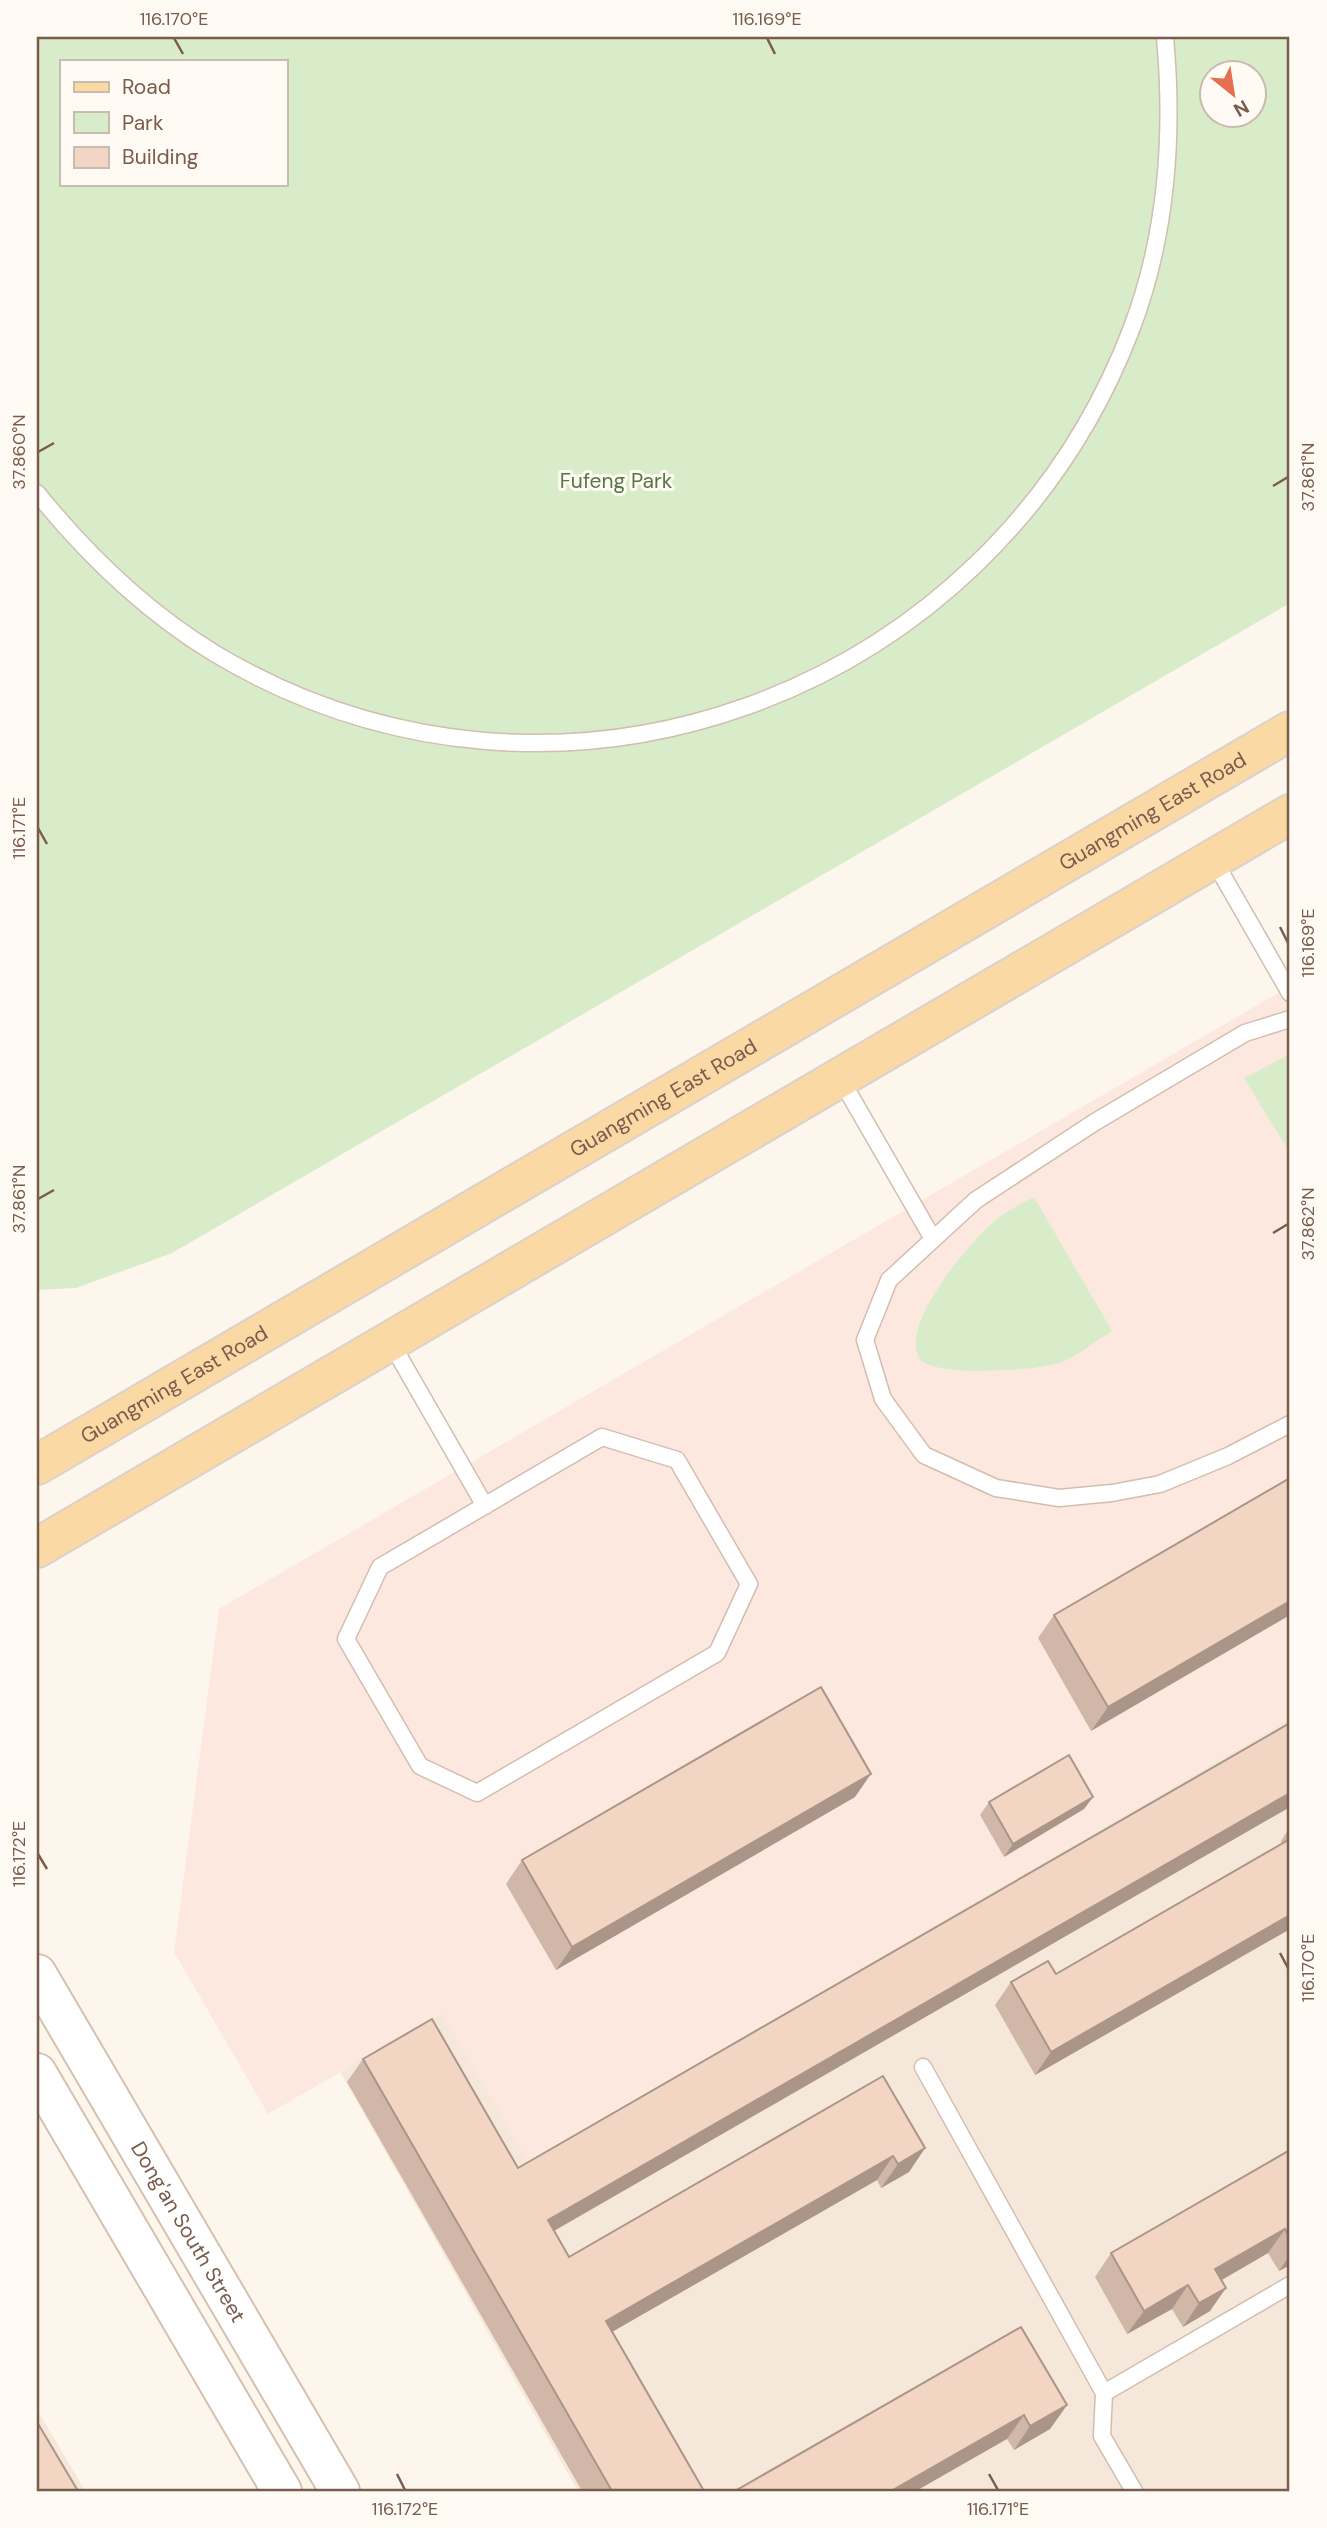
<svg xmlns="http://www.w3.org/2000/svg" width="1327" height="2528" font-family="'DM Sans',sans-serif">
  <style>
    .residential { fill: #f5e8da }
    .commercial { fill: #fde8e0 }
    .green { fill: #d8ecc9; fill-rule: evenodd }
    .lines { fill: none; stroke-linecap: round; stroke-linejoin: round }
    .service-casing { stroke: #d1beb0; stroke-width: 19 }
    .secondary-casing { stroke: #d6c0b0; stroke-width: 42 }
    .primary-casing { stroke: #dad1cd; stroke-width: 42 }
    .service { stroke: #fff; stroke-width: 16 }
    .secondary { stroke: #fff; stroke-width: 38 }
    .primary { stroke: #fbd9a5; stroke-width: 38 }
    .wall { fill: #d1b7a8 }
    .shaded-wall { fill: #aa9588 }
    .building { fill: #f3d5c3; stroke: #aa9588; stroke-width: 2 }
    .ticks { fill: none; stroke: #7a5c4d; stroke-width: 2.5 }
    .labels { text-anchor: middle; stroke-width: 6; stroke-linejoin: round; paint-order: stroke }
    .park-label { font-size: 21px; fill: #537a41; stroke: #fffaf3 }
    .street-label { font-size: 21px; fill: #7a5c4d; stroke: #fffaf3 }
    .neatline { fill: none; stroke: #7a5c4d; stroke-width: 2.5 }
    .ticks-label { font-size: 18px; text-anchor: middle; fill: #7a5c4d }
  </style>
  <rect width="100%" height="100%" fill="#fdf6ec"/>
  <path class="residential" d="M1290,1718V2491H578L340,2072L442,2012L529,2161Z
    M37,2409L85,2491H37Z"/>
  <path class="commercial" d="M1290,986V1718L528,2161L442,2013L268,2114L174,1952L219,1609Z"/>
  <path class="green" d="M37,37H1290V603L172,1253L76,1288L37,1290ZM61,61H285V184H61ZM1212,74H1254V116H1212Z
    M1290,1054V1153L1244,1078Z
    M1034,1197L1112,1331C1096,1341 1079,1355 1062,1362C1041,1371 935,1377 921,1360C894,1328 976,1234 1002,1215C1012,1208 1024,1203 1034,1197Z"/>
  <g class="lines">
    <defs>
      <path id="service" d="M37,493C88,556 145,611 214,653C555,858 990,697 1131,330C1167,236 1174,136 1165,37
        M1213,859L1290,993
        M1290,1019L1245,1033L1095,1122L976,1200L889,1280L865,1340L883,1399L924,1455L996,1488L1059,1498L1112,1493L1160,1484L1228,1456L1290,1424
        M840,1078L933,1239
        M390,1341L485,1506
        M602,1437L677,1460L749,1584L717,1653L477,1793L420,1766L346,1639L380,1567Z
        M923,2067L1104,2393L1102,2436L1134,2491
        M1104,2393L1290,2285"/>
      <g id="secondary">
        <path id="s1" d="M37,1974L340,2491"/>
        <path d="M37,2073L282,2491"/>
      </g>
      <g id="primary">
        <path id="s2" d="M37,1465L1290,731"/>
        <path d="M37,1548L1290,814"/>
      </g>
    </defs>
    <use href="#service" class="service-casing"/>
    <use href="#secondary" class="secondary-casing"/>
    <use href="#primary" class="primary-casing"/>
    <use href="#service" class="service"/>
    <use href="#secondary" class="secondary"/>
    <use href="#primary" class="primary"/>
  </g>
  <path class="wall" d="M1290,1478L1091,1731L1038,1638L1054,1615Z
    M1290,1723V1807L554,2231L569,2257L883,2076L925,2148L909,2172L881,2188L877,2180L612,2332L704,2491H582L347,2082L363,2059L518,2168Z
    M855,1797L556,1970L506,1884L522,1860Z
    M1093,1797L1084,1809L1004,1857L980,1815L989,1802Z
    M1290,1827V1929L1035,2075L995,2005L1011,1982L1056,1974L1282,1844L1281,1841Z
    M1290,2150V2265L1279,2271L1268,2253L1222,2280L1210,2311L1183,2327L1172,2309L1127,2334L1095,2277L1111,2253Z
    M1021,2327L1067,2405L1050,2429L1014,2450L1007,2439Z"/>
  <path class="shaded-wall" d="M1290,1601V1615L1091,1731L1108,1707Z
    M871,1774L855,1797L556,1970L572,1947Z
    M1290,1793V1807L531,2244L548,2220Z
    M1093,1797L1084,1809L1004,1857L1013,1844Z
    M1290,1915V1929L1035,2075L1051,2052Z
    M925,2148L909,2172L881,2188L898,2164Z
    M893,2156L877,2180L589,2345L606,2321Z
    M1285,2229L1268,2253L1199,2293L1215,2269Z
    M1290,2255V2265L1279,2271Z
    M1188,2285L1172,2309L1127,2334L1144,2311Z
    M1226,2288L1210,2311L1183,2327L1199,2303Z
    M1067,2405L1050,2429L1014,2450L1030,2426Z
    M1024,2415L1007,2439L916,2491H891Z"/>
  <path class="building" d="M1290,1478V1601L1108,1707L1054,1615Z
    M821,1687L871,1774L572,1947L522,1860Z
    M1290,1723V1793L548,2220L569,2257L883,2076L925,2148L898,2164L893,2156L606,2321L704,2491H612L363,2059L432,2019L518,2168Z
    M1069,1755L1093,1797L1013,1844L989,1802Z
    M1290,1839V1915L1051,2052L1011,1982L1048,1961L1056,1974Z
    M1290,2150V2239L1285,2229L1215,2269L1226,2288L1199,2303L1188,2285L1144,2311L1111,2253Z
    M1021,2327L1067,2405L1030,2426L1024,2415L891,2491H735Z
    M37,2422L78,2491H37Z"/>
  <path class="ticks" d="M174,38L183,54M767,38L775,54M38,452L54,443M1273,486L1288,477M38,828L47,844M1280,927L1288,943M38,1199L54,1190M1273,1233L1288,1224M38,1854L47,1869M1280,1953L1288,1968M397,2474L405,2490M989,2474L998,2490"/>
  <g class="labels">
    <g class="park-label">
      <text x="616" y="488">Fufeng Park</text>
    </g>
    <g class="street-label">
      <text dy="7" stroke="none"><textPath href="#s2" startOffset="1293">Guangming East Road</textPath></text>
      <text dy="7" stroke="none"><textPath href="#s2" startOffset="726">Guangming East Road</textPath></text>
      <text dy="7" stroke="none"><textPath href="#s2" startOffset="159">Guangming East Road</textPath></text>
      <text dy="7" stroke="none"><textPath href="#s1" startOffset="299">Dong'an South Street</textPath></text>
    </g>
  </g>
  <rect width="1327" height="2528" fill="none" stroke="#fffaf3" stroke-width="77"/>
  <rect x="60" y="60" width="228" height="126" fill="#fffaf3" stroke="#cabbb1" stroke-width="2"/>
  <rect x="74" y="82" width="35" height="10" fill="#fbd9a5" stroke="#cabbb1" stroke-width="2"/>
  <text x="122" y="94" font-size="21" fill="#7a5c4d">Road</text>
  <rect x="74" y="112" width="35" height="21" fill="#d8ecc9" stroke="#cabbb1" stroke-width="2"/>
  <text x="122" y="130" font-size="21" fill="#7a5c4d">Park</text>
  <rect x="74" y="147" width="35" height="21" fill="#f3d5c3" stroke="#cabbb1" stroke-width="2"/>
  <text x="122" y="164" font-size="21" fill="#7a5c4d">Building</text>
  <g transform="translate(1233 94) rotate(150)"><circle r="33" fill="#fffaf3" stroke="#cabbb1" stroke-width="2"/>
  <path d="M0-5L12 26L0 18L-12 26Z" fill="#e76f51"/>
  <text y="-10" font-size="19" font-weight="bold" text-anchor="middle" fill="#7a5c4d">N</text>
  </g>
  <rect x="38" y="38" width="1250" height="2452" class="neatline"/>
  <g class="ticks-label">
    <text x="174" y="25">116.170°E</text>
    <text x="767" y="25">116.169°E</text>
    <text transform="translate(19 452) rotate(-90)" y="6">37.860°N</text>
    <text transform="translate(1308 477) rotate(-90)" y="6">37.861°N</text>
    <text transform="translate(19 828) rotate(-90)" y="6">116.171°E</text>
    <text transform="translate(1308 943) rotate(-90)" y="6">116.169°E</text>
    <text transform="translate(19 1199) rotate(-90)" y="6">37.861°N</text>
    <text transform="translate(1308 1224) rotate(-90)" y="6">37.862°N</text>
    <text transform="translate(19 1854) rotate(-90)" y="6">116.172°E</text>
    <text transform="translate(1308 1968) rotate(-90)" y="6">116.170°E</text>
    <text x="405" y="2515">116.172°E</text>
    <text x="998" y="2515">116.171°E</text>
  </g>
</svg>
